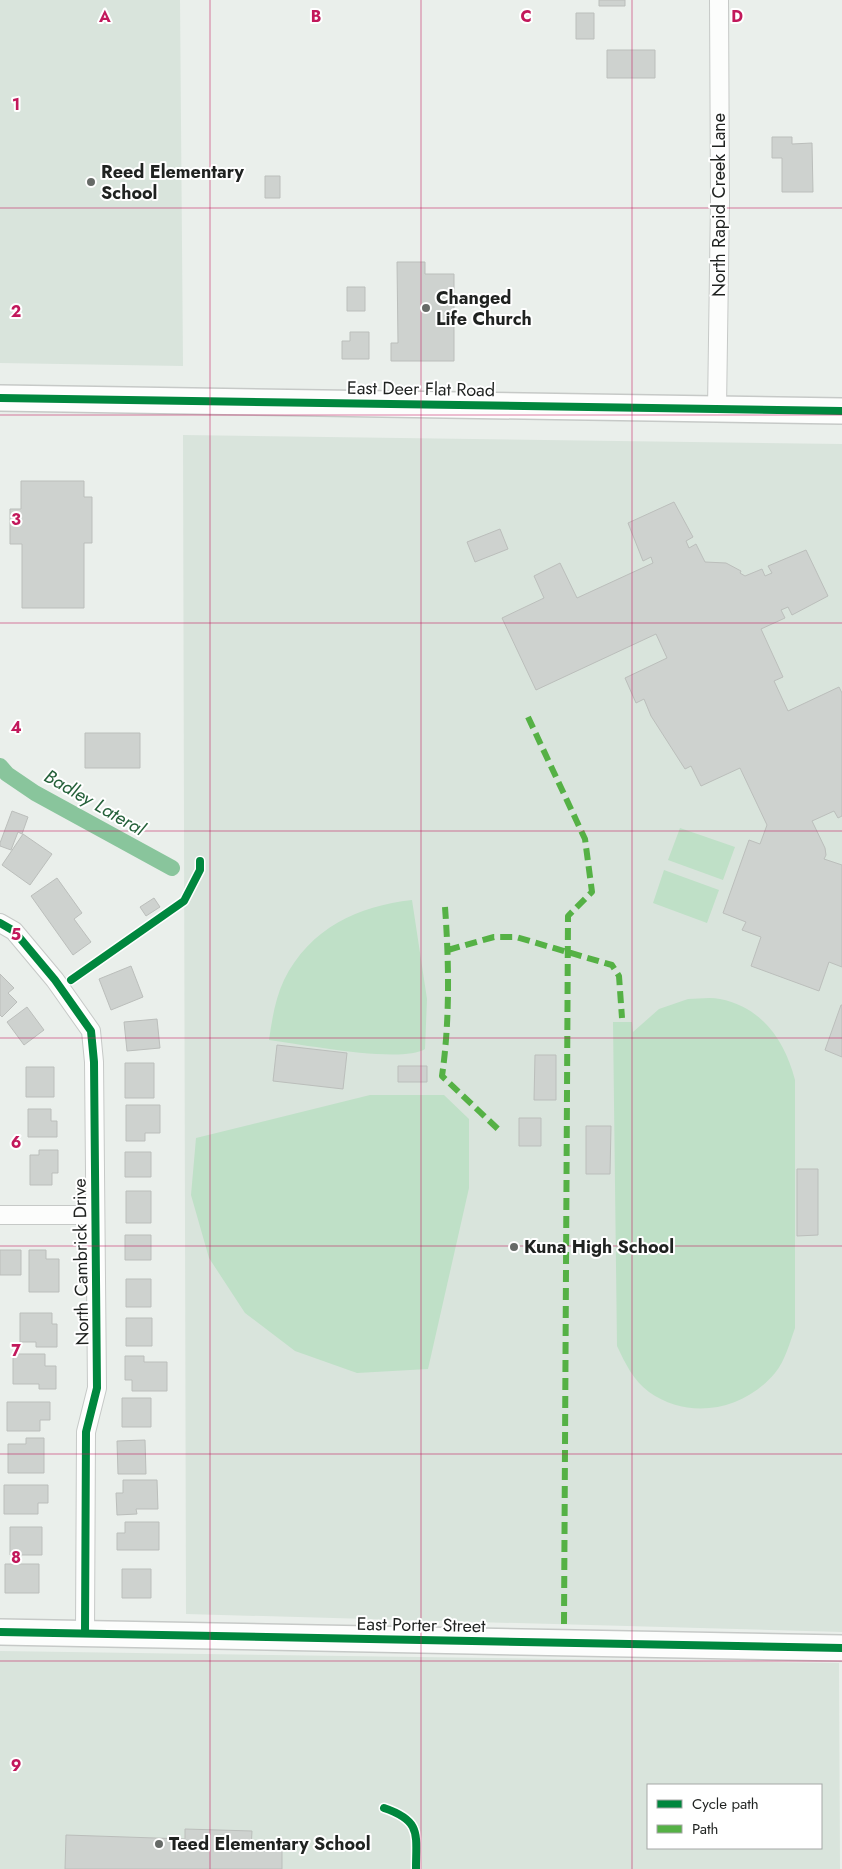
<svg xmlns="http://www.w3.org/2000/svg" width="842" height="1869" font-family="Jost,sans-serif">
  <style>
    .built { fill: #d9e4dc; fill-rule: evenodd }
    .green { fill: #bfe0c7 }
    .lines { fill: none; stroke-linecap: round; stroke-linejoin: round }
    .canal { stroke: #89c59c; stroke-width: 16 }
    .building { fill: #ced2cf; stroke: #bbbebb }
    .street-casing { stroke: #c6c9c7; stroke-width: 20 }
    .secondary-casing { stroke: #c6c9c7; stroke-width: 28 }
    .street { stroke: #fcfdfc; stroke-width: 18 }
    .secondary { stroke: #fcfdfc; stroke-width: 25 }
    .quiet { stroke: #55b145; stroke-width: 6; stroke-dasharray: 12 6; stroke-linecap: butt }
    .cycleway-casing { stroke: #fff; stroke-width: 11 }
    .cycleway { stroke: #00873e; stroke-width: 8 }
    .grid { fill: none; stroke: #c2185b; stroke-width: 1; stroke-opacity: 0.55 }
    .poi-dot { fill: #666a67; stroke: #fff; stroke-width: 2 }
    .labels { text-anchor: middle; stroke-width: 4; stroke-linejoin: round; paint-order: stroke }
    .poi-label { font-size: 18px; font-weight: bold; fill: #1f2220; stroke: #fff; text-anchor: start }
    .street-label { font-size: 18px; fill: #1f2220; stroke: #fff }
    .water-label { font-size: 19px; font-style: italic; fill: #246039; stroke: #fff }
    .grid-label { font-size: 16px; text-anchor: middle; font-weight: bold; fill: #c2185b; stroke: #fff; stroke-width: 4; stroke-linejoin: round; paint-order: stroke }
  </style>
  <rect width="100%" height="100%" fill="#eaefeb"/>
  <path class="built" d="M0,0H180L183,366L0,363Z
    M183,435L842,444V1632L186,1614Z
    M0,1651L839,1663L840,1869H0ZM648,1785H821V1848H648Z"/>
  <path class="green" d="M680,828L735,847L723,880L668,860Z
    M664,870L719,890L707,923L653,903Z
    M412,900L427,999L425,1049C401,1064 301,1044 269,1040C272,1020 275,999 284,980C310,928 358,906 412,900Z
    M688,999C698,999 710,997 720,999C762,1007 785,1041 795,1080V1328C790,1342 785,1361 775,1373C744,1410 690,1421 649,1392C633,1380 625,1363 617,1346L613,1022H632L633,1032L659,1009Z
    M370,1095H444L469,1119V1188L428,1369L357,1373L295,1351L245,1313L209,1258L191,1195L196,1138Z"/>
  <g class="lines">
    <path class="canal" d="M0,766L7,774L35,793L172,868"/>
  </g>
  <path class="building" d="M599,0H625V6H599Z
    M576,13H594V39H576Z
    M607,50H655V78H607Z
    M772,137H792V144L812,143L813,192H782V158H772Z
    M265,176H280V198H265Z
    M397,262H425V274H454V361H391V343H398Z
    M347,287H365V311H347Z
    M350,332H369V359H342V341H350Z
    M21,481H84V497H92V543H84V608H22V544H10V509H21Z
    M674,502L693,537L686,541L689,548L696,544L705,562L726,563L741,571L740,573L745,576L762,569L765,576L772,573L768,566L806,550L828,596L792,615L788,607L781,610L785,618L761,629L783,677L774,681L788,711L839,687L842,693V816L838,818L834,811L812,821L825,848L826,855L824,859L842,865V967L829,962L819,991L751,966L761,937L742,930L746,922L723,913L749,840L760,844L767,825L740,768L701,786L691,766L685,769L651,716L644,699L636,703L625,678L667,658L656,634L536,690L502,618L544,598L534,576L560,563L577,598L653,563L651,557L643,561L628,523Z
    M500,529L508,549L475,562L467,542Z
    M85,733H140V768H85Z
    M12,811L28,817L22,834L18,832L11,850L0,846V843Z
    M23,834L52,854L30,885L2,865Z
    M57,878L82,913L74,919L91,942L73,955L31,896Z
    M154,898L160,907L146,916L140,907Z
    M131,966L143,997L111,1010L99,979Z
    M0,974L14,988L8,993L17,1002L2,1017L0,1015Z
    M841,1005H842V1057L825,1050Z
    M27,1007L44,1030L24,1045L7,1022Z
    M157,1019L160,1048L127,1051L124,1022Z
    M277,1045L347,1053L343,1089L273,1081Z
    M535,1055H556V1100H534Z
    M125,1063H154V1098H125Z
    M398,1066H427V1082H398Z
    M26,1067H54V1097H26Z
    M126,1105H160V1133H145V1141H126Z
    M28,1109H51V1121H57V1137H28Z
    M519,1118H541V1146H519Z
    M586,1126H611L610,1174H586Z
    M39,1150H58V1173H52V1185H30V1155H39Z
    M125,1152H151V1177H125Z
    M797,1169H818V1235L797,1236Z
    M126,1191H151V1223H126Z
    M125,1235H151V1260H125Z
    M0,1250H21V1275H0Z
    M29,1250H46V1259H59V1292H29Z
    M126,1279H151V1307H126Z
    M20,1313H52V1324H57V1347H36V1342H20Z
    M126,1318H152V1346H126Z
    M13,1354H45V1366H56V1389H39V1384H13Z
    M125,1356H144V1362H167V1391H132V1380H125Z
    M122,1398H151V1427H122Z
    M7,1402H50V1420H40V1431H7Z
    M26,1438H44V1473H8V1444H26Z
    M145,1440L146,1474H118L117,1441Z
    M123,1480H157L158,1509H136L137,1514L117,1515L116,1493H123Z
    M4,1485H48V1503H38V1514H4Z
    M125,1522H159V1550H117V1533H125Z
    M10,1527H42V1555H10Z
    M5,1564H39V1593H5Z
    M122,1569H151V1598H122Z
    M185,1829L252,1831L251,1850L282,1851V1869H65L66,1835L185,1839Z"/>
  <g class="lines">
    <defs>
      <path id="street" d="M717,409L720,201L719,0
        M0,923L14,931L55,980L91,1031L94,1062L97,1388L86,1432L85,1633
        M0,1215H95"/>
      <path id="secondary" d="M0,398L842,411
        M0,1632L842,1648"/>
    </defs>
    <use href="#street" class="street-casing"/>
    <use href="#secondary" class="secondary-casing"/>
    <use href="#street" class="street"/>
    <use href="#secondary" class="secondary"/>
    <path class="quiet" d="M528,717L585,839L592,892L568,916L564,1625
      M445,907C449,962 450,1020 442,1076L499,1130
      M448,950L494,937H516L612,965L619,976L622,1018"/>
    <defs>
      <path id="cycleway" d="M0,398L842,411
        M0,923L14,931L55,980L91,1031L94,1062L97,1388L86,1432L85,1633
        M71,980L184,901L200,870V861
        M0,1632L842,1648
        M384,1808C422,1821 416,1834 416,1869"/>
    </defs>
    <use href="#cycleway" class="cycleway-casing"/>
    <use href="#cycleway" class="cycleway"/>
  </g>
  <path class="grid" d="M210,0V1869M421,0V1869M632,0V1869M0,208H842M0,415H842M0,623H842M0,831H842M0,1038H842M0,1246H842M0,1454H842M0,1661H842"/>
  <g class="poi-dot">
    <circle cx="91" cy="182" r="5"/>
    <circle cx="426" cy="308" r="5"/>
    <circle cx="514" cy="1247" r="5"/>
    <circle cx="159" cy="1844" r="5"/>
  </g>
  <g class="labels">
    <g class="poi-label">
      <text x="101" y="178">Reed Elementary<tspan x="101" dy="21">School</tspan></text>
      <text x="436" y="304">Changed<tspan x="436" dy="21">Life Church</tspan></text>
      <text x="524" y="1253">Kuna High School</text>
      <text x="169" y="1850">Teed Elementary School</text>
    </g>
    <g class="street-label">
      <text transform="translate(719 205) rotate(-90)" y="6">North Rapid Creek Lane</text>
      <text transform="translate(421 389) rotate(1)" y="6">East Deer Flat Road</text>
      <text transform="translate(81 1262) rotate(-91)" y="6">North Cambrick Drive</text>
      <text transform="translate(421 1625) rotate(1)" y="6">East Porter Street</text>
    </g>
    <g class="water-label">
      <text transform="translate(95 802) rotate(30)" y="7">Badley Lateral</text>
    </g>
  </g>
  <g class="grid-label">
    <text x="105" y="22">A</text>
    <text x="316" y="22">B</text>
    <text x="526" y="22">C</text>
    <text x="737" y="22">D</text>
    <text x="16" y="110">1</text>
    <text x="16" y="317">2</text>
    <text x="16" y="525">3</text>
    <text x="16" y="733">4</text>
    <text x="16" y="940">5</text>
    <text x="16" y="1148">6</text>
    <text x="16" y="1356">7</text>
    <text x="16" y="1563">8</text>
    <text x="16" y="1771">9</text>
  </g>
  <rect x="647" y="1784" width="175" height="65" fill="#ffffff" stroke="#a5a7a6"/>
  <rect x="657" y="1800" width="25" height="8" fill="#00873e" stroke="#a5a7a6"/>
  <text x="692" y="1809" font-size="15" fill="#1f2220">Cycle path</text>
  <rect x="657" y="1825" width="25" height="8" fill="#55b145" stroke="#a5a7a6"/>
  <text x="692" y="1834" font-size="15" fill="#1f2220">Path</text>
</svg>
